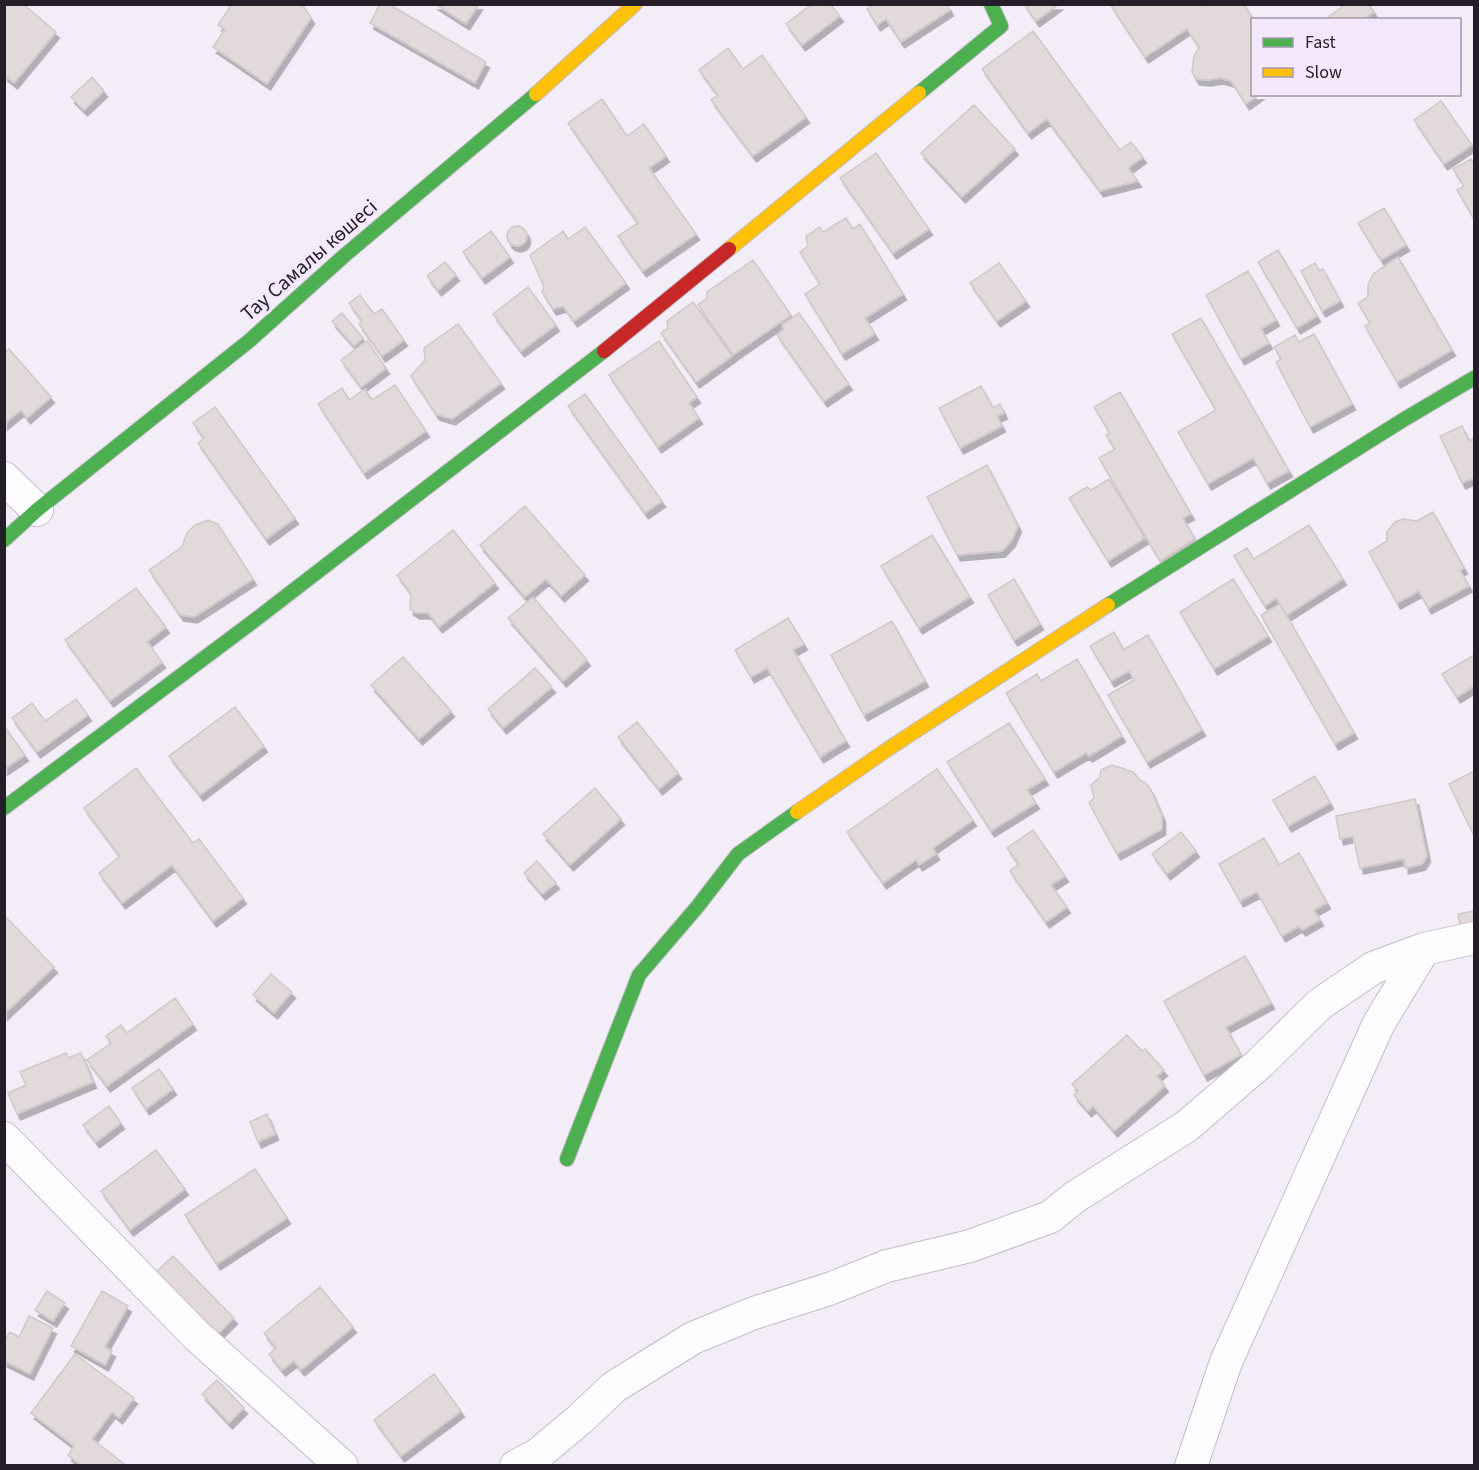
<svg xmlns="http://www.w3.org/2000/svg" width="1479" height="1470" font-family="'Source Sans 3',sans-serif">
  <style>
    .building { fill: #e2d9da; stroke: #d0c8c9; stroke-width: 1.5; filter: url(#shadow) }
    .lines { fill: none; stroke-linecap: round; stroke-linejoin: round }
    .street-casing { stroke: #c3bdc8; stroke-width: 34 }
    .fast-casing { stroke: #c3bdc8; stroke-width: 16 }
    .slow-casing { stroke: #c3bdc8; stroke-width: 16 }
    .jam-casing { stroke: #c3bdc8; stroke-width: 16 }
    .street { stroke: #fdfcfe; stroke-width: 32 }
    .fast { stroke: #4caf50; stroke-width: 14 }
    .slow { stroke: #ffc107; stroke-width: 14 }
    .jam { stroke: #c62828; stroke-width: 14 }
    .labels { text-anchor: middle; stroke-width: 6; stroke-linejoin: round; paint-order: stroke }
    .street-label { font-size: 21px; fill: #251e29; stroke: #f4e9fc }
  </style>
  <defs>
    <filter id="shadow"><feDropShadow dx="3.5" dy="6" stdDeviation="0" flood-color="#0004"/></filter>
  </defs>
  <rect width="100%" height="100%" fill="#f3edf8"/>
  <path class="building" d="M4,4H23L56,32L14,83L4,75Z
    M232,4H302L311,18L267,84L213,47L225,29L218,25Z
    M380,4H389L486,62L475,83L370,23Z
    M435,4H479L466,24Z
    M812,4H830L840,16L802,45L786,24Z
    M873,4H947L950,10L901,42L886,19L877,25L867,9Z
    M1024,4H1059L1036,21Z
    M1110,4H1201L1203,6L1206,4H1244L1254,20L1252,94H1260L1246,104L1231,81L1220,78L1208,80L1196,79L1192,72L1194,56L1199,47L1187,29L1145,57Z
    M1346,4H1369L1374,12L1363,20H1324Z
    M1033,31L1120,150L1131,142L1143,157L1128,168L1138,181L1100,191L1047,119L1028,133L982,69Z
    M728,48L743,69L762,55L806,117L753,156L711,100L718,95L699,70Z
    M92,77L104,91L84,110L71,97Z
    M602,99L627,136L644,124L666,156L649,168L696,234L643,271L618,236L638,223L568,123Z
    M1441,101L1472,145L1444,164L1414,120Z
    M974,105L1015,149L962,197L921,153Z
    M876,153L929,229L893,253L840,178Z
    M1471,159L1474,165V219L1457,190L1464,186L1453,169Z
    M1384,208L1406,245L1381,260L1358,223Z
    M846,218L853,229L860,224L903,294L865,318L875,334L842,354L805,294L820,284L800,252L808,246L806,236L820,227L823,232Z
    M507 236a10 10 0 1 1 20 0a10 10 0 1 1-20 0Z
    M585,227L626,283L574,321L563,306L553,309L542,292L544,287L530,255L563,231L568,239Z
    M491,231L510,257L482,278L463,252Z
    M1278,250L1317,316L1297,328L1258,262Z
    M1398,257L1452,350L1397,382L1365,326L1370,323L1358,303L1368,297V285L1373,274Z
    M753,260L791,315L733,355L698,305L707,298V292Z
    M445,262L456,275L438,290L427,276Z
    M999,263L1026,301L997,321L970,283Z
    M1315,263L1319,271L1323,269L1340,301L1322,311L1301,271Z
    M1248,271L1276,320L1261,329L1269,343L1241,359L1206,295Z
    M528,287L556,325L521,351L493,314Z
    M360,295L374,314L382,309L404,340L382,356L359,324L362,321L349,303Z
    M693,302L732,356L696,382L661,333L668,328L667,321Z
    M342,313L363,338L354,346L332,321Z
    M799,313L849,384L824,401L777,335L783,330L782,325Z
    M1201,318L1289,471L1267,483L1253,458L1208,484L1178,432L1216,410L1172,334Z
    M458,324L501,383L452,419L436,414L411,376L425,360L424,348Z
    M1314,334L1352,404L1310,427L1276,362L1281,359L1274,347L1295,335L1299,342Z
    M367,341L386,368L361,387L341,360Z
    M659,341L697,397L689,403L699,418L658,447L609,375Z
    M9,349L51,397L27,418L21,410L4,424V353Z
    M395,385L426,431L364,473L318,404L342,388L349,400L365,389L372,400Z
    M981,386L993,408L1000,404L1004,413L997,416L1002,426L960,448L939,408Z
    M1120,392L1191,514L1183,518L1195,539L1160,561L1099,458L1115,449L1106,435L1110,433L1094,407Z
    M585,394L662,501L645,513L568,406Z
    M215,407L295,518L266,539L198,443L204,438L193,423Z
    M1462,426L1469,441L1474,438V478L1462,483L1440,436Z
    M987,465L1018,526L1012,540L1002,551L957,555L927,497Z
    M1109,479L1145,538L1108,561L1069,498L1087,487L1091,490Z
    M525,506L585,575L561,596L546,579L525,597L480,545Z
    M1433,512L1464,568L1460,570L1469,586L1428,608L1419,591L1397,603L1369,552L1387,541V532L1395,522L1403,519L1417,521Z
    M208,520L218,524L253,579L194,617L180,615L149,570L182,547L187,533L195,525Z
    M1309,525L1343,579L1287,615L1276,598L1265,606L1234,556L1247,548L1254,559Z
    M453,530L495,583L439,627L428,613H416L410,609L411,593L397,575Z
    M932,535L970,597L919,628L881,566Z
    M1014,579L1040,624L1014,640L988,595Z
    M1233,579L1268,636L1214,669L1180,612Z
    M136,588L166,627L147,642L162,662L110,701L65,640Z
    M533,597L587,660L563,681L508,618Z
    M1280,604L1354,733L1335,744L1261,615Z
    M788,618L804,644L793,650L846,741L820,757L767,668L751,677L735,650Z
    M892,621L925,681L864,715L831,655Z
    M1114,632L1123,650L1148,635L1202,730L1147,762L1108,695L1134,680L1129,671L1111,681L1090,646Z
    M1474,655V686L1457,697L1442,674Z
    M403,657L451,711L419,739L371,685Z
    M1077,659L1122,736L1089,756L1086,753L1054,772L1006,693L1037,674L1041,681Z
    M535,668L552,687L503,728L488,709Z
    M76,699L88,715L37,752L12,718L32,703L45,721Z
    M235,707L264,746L200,795L169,756Z
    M637,722L678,773L659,789L618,737Z
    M1009,723L1045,779L1027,790L1036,803L991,831L947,762Z
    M4,726L25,755L4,769Z
    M1112,765L1133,772L1140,780L1146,783L1151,790L1162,816V829L1117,854L1089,803L1094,798L1091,785L1100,777L1101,770Z
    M136,768L193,843L199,839L243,898L213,921L172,865L122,903L99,873L120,856L84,808Z
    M937,769L973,820L933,848L936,854L919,865L916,860L883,883L847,832Z
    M1474,771V836L1449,784Z
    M1315,776L1330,803L1288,826L1273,800Z
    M595,788L621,819L570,865L543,834Z
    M1415,799L1427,856L1422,864L1405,868L1404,859L1360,868L1353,836L1340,839L1336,816Z
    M1033,830L1065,876L1051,885L1067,907L1046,922L1010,871L1019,864L1007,848Z
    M1181,832L1196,851L1167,874L1152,854Z
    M1264,838L1279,865L1299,853L1327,903L1314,910L1320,920L1302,930L1299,926L1282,936L1257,892L1240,901L1219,864Z
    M537,861L556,883L542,894L524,873Z
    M1474,911V927L1461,930L1458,914Z
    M4,915L54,967L4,1014Z
    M1245,956L1271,1003L1226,1027L1241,1055L1204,1075L1164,1001Z
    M271,974L292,992L274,1013L253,995Z
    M175,998L193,1024L107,1086L87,1060L111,1043L106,1036L121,1025L127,1033Z
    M1127,1035L1142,1051L1145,1049L1164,1070L1157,1076L1165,1086L1114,1131L1093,1106L1088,1111L1074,1095L1078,1091L1072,1084Z
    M66,1053L68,1058L81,1053L93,1082L17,1114L8,1093L26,1085L20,1072Z
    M159,1069L173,1089L146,1109L132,1088Z
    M109,1106L121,1123L96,1142L83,1125Z
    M267,1114L275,1134L258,1142L250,1122Z
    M156,1150L185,1189L130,1230L101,1191Z
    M255,1169L287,1218L217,1264L185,1215Z
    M173,1256L234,1318L216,1336L154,1274Z
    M320,1287L353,1327L301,1370L294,1361L282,1370L269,1354L276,1348L264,1333Z
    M47,1291L65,1303L53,1321L35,1310Z
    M102,1291L128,1306L105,1347L112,1351L105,1365L71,1346Z
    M29,1316L53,1328L30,1374L4,1361V1342L10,1332L19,1337Z
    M75,1354L134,1398L119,1418L112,1412L92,1439L127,1466H82L68,1455L74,1446L31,1413Z
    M434,1374L461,1411L401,1456L374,1420Z
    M217,1380L244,1408L229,1423L202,1394Z"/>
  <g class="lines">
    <defs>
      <path id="street" d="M4,478L37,510
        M4,1138L196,1335L342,1466
        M516,1466L537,1455L579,1420L614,1387L693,1338L754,1313L829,1289L887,1266L970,1246L1050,1217L1075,1197L1187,1126L1260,1063L1320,1004L1373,968L1424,949L1474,938
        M1191,1466L1226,1362L1379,1023L1424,949"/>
      <path id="fast" d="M919,93L1001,26L991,4
        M4,540L37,510L249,341L345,255L536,94
        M1108,605L1403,420L1474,378
        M4,808L255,620L604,351
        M567,1159L639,975L698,906L738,854L797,812"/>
      <path id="slow" d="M536,94L635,4
        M729,249L919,93
        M797,812L888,749L1108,605"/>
      <path id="jam" d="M604,351L729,249"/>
    </defs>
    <use href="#street" class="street-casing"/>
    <use href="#fast" class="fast-casing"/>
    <use href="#slow" class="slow-casing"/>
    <use href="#jam" class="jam-casing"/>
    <use href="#street" class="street"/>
    <use href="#fast" class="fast"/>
    <use href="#slow" class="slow"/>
    <use href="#jam" class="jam"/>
  </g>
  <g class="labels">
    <g class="street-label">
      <text transform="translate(309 260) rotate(-41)" y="7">Тау Самалы көшесі</text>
    </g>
  </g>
  <rect width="1479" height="1470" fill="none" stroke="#251e29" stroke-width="12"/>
  <rect x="1251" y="18" width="210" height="78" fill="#f4e9fc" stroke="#a198a8" stroke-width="1.5"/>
  <rect x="1263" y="38" width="30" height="9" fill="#4caf50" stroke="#a198a8" stroke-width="1.5"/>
  <text x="1305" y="48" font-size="18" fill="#251e29">Fast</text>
  <rect x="1263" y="68" width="30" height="9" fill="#ffc107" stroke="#a198a8" stroke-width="1.5"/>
  <text x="1305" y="78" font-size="18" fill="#251e29">Slow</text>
</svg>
